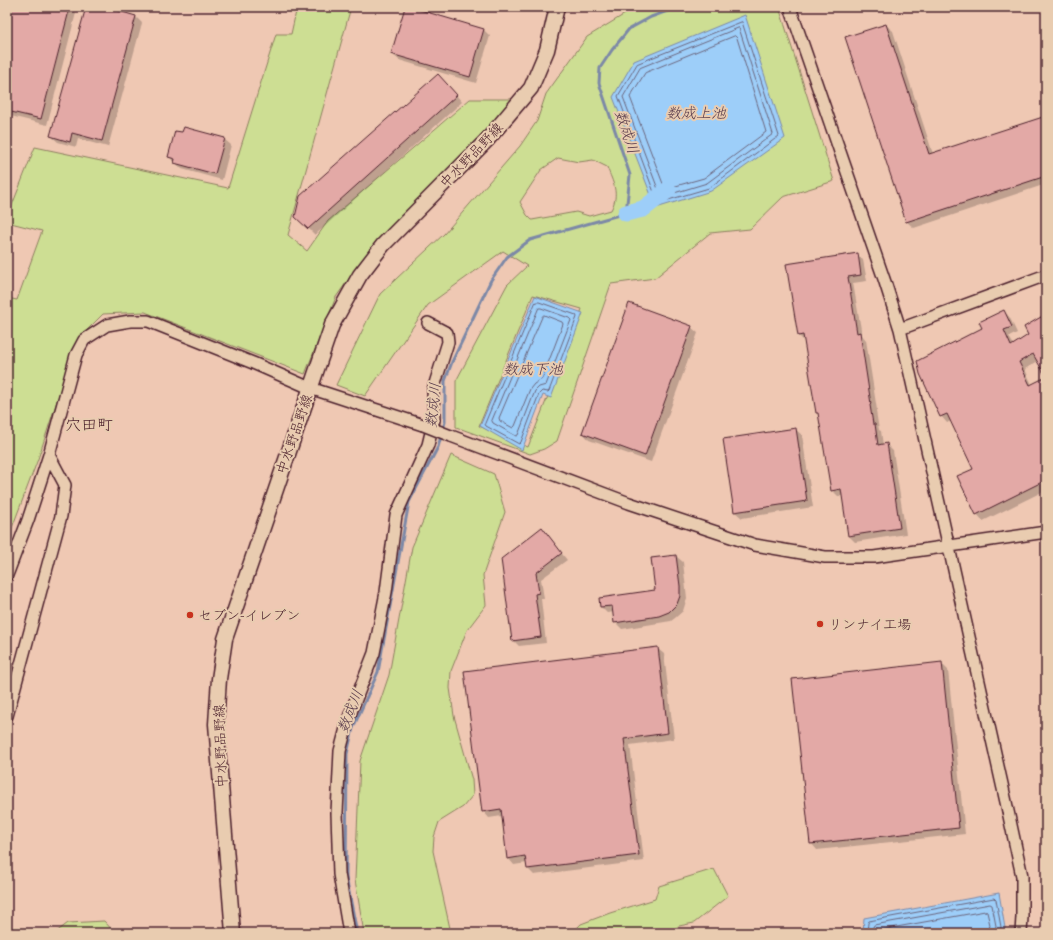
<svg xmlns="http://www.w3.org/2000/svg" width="1053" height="940" font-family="'Architects Daughter','Klee One',sans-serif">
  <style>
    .green { fill: #cdde93; stroke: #8c7e5f; fill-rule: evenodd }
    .water { fill: #9dcef9; stroke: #7c88a7 }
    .shadow { fill: #0003 }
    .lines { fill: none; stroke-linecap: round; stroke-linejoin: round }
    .shore { stroke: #6b657d; stroke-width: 1 }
    .stream { stroke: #7c88a7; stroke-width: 3 }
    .river { stroke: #9dcef9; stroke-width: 17 }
    .building { fill: #e3a9a6; stroke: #4a1f2b }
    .minor-casing { stroke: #4a1f2b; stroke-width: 14 }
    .major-casing { stroke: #4a1f2b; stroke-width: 17 }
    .minor { stroke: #e9ccb0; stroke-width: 11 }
    .major { stroke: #e9ccb0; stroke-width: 14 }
    .minor-bridge-casing { stroke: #4a1f2b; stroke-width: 14; stroke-linecap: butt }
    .minor-bridge { stroke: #e9ccb0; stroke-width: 11 }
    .poi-dot { fill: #c8321e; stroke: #e9ccb0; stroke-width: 1.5 }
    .labels { text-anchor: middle; stroke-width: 4; stroke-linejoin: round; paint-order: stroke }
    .street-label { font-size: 14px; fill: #4a1f2b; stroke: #e9ccb0 }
    .poi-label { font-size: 14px; fill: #4a1f2b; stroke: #e9ccb0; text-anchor: start }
    .water-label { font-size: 15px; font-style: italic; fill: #56394a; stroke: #e9ccb0 }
    .quarter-label { font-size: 16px; fill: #4a1f2b; stroke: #e9ccb0 }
  </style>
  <rect width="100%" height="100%" fill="#efc8b3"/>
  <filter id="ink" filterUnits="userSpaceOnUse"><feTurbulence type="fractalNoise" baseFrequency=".025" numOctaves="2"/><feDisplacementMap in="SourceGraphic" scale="8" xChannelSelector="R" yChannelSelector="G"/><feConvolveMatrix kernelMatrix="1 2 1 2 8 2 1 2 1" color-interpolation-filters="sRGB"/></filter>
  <g filter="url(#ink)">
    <path class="green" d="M297,7H351L288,235L307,251L328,221L470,99H515L371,248L336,297L305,374L145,312L103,314L77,340L38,459L7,541V298L17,300L42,231L7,222V218L35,147L228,188L276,34H291Z
      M641,7H779L834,181L783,197L750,229L710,233L655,278L611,284L557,441L544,449L530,454L456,427V381L507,285L527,266L503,251L428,305L365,396L336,385L380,294L444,234L520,146L537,121L546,94L587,37L630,11ZM558,158L579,162L593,160L607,167C613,183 620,193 611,210L589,216L576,212L532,220L527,215L520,202L541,170ZM533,295L582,309L528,447L479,426Z
      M451,455L494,474L505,512L483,575L486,605L467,630L451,671L450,688L454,716L472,780L473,795L463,807L439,822L434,837L433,851L451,933H364L355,880L360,761L389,675L412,547Z
      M714,869L728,896L694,923L679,926L668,933H572L581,924L610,913L655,899L659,886Z
      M104,921L115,933H55L68,923Z"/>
    <path class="water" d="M745,15L785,138L711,191L656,208L613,97L634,61Z
      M535,296L583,313L551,398L543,395L522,450L480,426Z
      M999,893L1005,928L1003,933H863L864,918Z"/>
    <path class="shadow" d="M7,7H70L76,13L47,125L7,115Z
      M87,7H102L136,17L142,23L108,147L78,139L76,147L58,142L51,136Z
      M406,7L483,29L490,36L476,83L399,60L392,54Z
      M886,25L893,31L933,154L1046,117V184L914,228L907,222L847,38Z
      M445,82L462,102L315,235L296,216Z
      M224,139L231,145L222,180L182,169L169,157Z
      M857,254L863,260L867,281L853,283L862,335L866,340L877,410L876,411L879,430L881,431L883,445L886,444L893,451L906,534L855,542L849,536L843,496H838L832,490L820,416L817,413L805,342L798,335Z
      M1004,311L1010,318L1017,333L1009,337L1014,345L1030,336L1046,315V375L1038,361L1025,369L1032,385L1046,378V490L983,521L977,514L974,469L951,421L947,423L941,416L983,329Z
      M691,327L698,333L651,462L589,440L583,433Z
      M795,429L802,435L813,507L742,518L735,512L724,440Z
      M542,529L567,560L541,579L544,599H541L546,643L519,646L513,640Z
      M676,556L683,562L687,598L683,611L675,618L671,621L622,629L615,622L614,612L607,613L601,607L656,590Z
      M657,648L664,654L674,739L630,745L644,861L534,875L528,869L527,863L514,865L508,858L502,816L489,818L483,811Z
      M941,663L948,670L965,834L817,850L811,843Z"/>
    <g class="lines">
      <path class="shore" d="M742,22L779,136L709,188L658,203L618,96L637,64Z
        M739,28L773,134L707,183L661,197L623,97L640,68Z
        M735,36L737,38L766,132L704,178L665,189L630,97L645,73Z
        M536,302H539L576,315L577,317L549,391L548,392L542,391L539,394L521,442L519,444L486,426L485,424Z
        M539,308H541L569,318L571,320L546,385L539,387L535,391L518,435L516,436L493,423L492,421Z
        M544,315L562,322L563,324L542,379L534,384L530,389L515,426L513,428L500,421L499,418L542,317Z
        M867,933L868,923L869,921L994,898L996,900L1001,927L1000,933
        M872,933L873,927L874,925L990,904L992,905L996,926L994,933
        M878,933L880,930L985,911L987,912L990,925L988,933"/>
      <path class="stream" d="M357,933L346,877L347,754L353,728L378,672L409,502L438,447L445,422V381L452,362L491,280L507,257L530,240L626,213L630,175L599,83L600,68L612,50L629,29L651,17L678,7"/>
      <path class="river" d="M626,213L643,209L668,190"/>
    </g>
    <path class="building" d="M7,7H70L41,119L7,111Z
      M86,7H105L136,16L102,141L72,133L70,142L50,136Z
      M405,7H410L484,29L470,77L391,54Z
      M886,24L929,154L1046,116V176L906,222L845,37Z
      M438,74L457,95L308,229L295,217L300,196Z
      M184,127L225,138L215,174L174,163L175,159L168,157L175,131L182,132Z
      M858,253L861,275L848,277L857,333L860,332L871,404L870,405L873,424H875L878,445L887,443L900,528L848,536L841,489L831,491L818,413H816L803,335L798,336L786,264Z
      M629,303L692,326L645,456L582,433Z
      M1004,310L1012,327L1004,330L1011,346L1028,335L1024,327L1046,314V377L1033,354L1019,362L1030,385L1046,377V480L976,515L957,476L973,469L947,414L940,417L920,374L917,361L982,328L979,322Z
      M796,428L807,501L734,512L723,439Z
      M542,527L562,553L536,573L539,593L535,594L541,637L512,641L501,559Z
      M676,555L680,586V596L677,604L669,612L659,616L614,623L612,606L600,607L599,598L655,590L651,558Z
      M658,647L668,733L624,739L639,855L527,869L525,856L507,859L501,809L482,812L464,671Z
      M942,662L959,828L810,844L792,679Z"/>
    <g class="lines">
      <defs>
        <path id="minor" d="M790,7L885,282L900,329L1006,802L1022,876V917L1021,933
          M900,329L1046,275
          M451,436L629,503L755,545L825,557H874L1046,532
          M7,575L28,520L49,455L76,355L84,340L107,325L130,321H148L253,363L310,388L423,425
          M7,716L61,516L65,485L49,455
          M349,933L339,874L337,813L340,751L349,717L374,653L386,592L396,515L428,445L434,420L433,390L448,342L447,333L428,323"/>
        <path id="major" d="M233,933L216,724L219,679L225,639L332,325L360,275L383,245L488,139L531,88L547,50L557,7"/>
      </defs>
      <use href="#minor" class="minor-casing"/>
      <use href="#major" class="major-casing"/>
      <use href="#minor" class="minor"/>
      <use href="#major" class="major"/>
      <defs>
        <path id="minor-bridge" d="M423,425L451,436"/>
      </defs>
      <use href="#minor-bridge" class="minor-bridge-casing"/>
      <use href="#minor-bridge" class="minor-bridge"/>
    </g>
  </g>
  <g class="poi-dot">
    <circle cx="190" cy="615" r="4"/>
    <circle cx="820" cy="624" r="4"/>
  </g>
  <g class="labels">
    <g class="street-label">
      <text transform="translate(471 155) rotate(-46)" y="5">中水野品野線</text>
      <text transform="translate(294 434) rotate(-71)" y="5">中水野品野線</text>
      <text transform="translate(220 746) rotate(-92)" y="5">中水野品野線</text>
    </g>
    <g class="poi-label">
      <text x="198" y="620">セブン-イレブン</text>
      <text x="828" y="629">リンナイ工場</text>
    </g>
    <g class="water-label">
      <text x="696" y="118">数成上池</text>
      <text transform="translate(627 132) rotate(72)" y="5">数成川</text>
      <text x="533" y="374">数成下池</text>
      <text transform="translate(433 405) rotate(-84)" y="5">数成川</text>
      <text transform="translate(350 711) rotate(-68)" y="5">数成川</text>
    </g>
    <g class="quarter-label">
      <text x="89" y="430">穴田町</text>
    </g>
  </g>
  <rect width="1053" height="940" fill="none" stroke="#e9ccb0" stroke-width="24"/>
  <rect x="12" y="12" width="1029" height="916" fill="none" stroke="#4a1f2b" stroke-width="1.5" filter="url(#ink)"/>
</svg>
